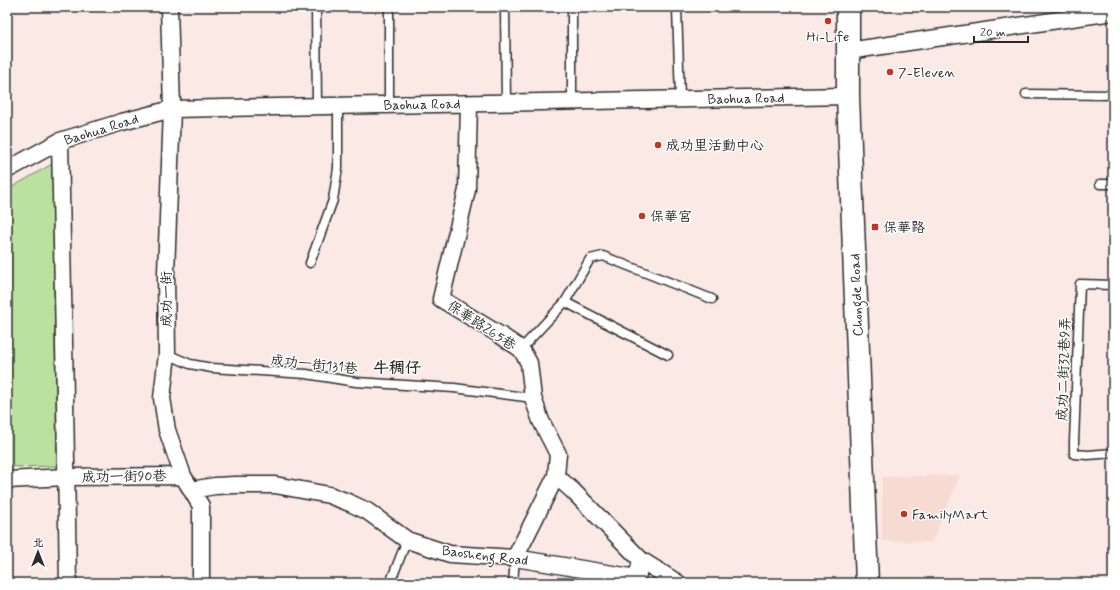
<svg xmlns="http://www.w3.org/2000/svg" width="1120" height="590" font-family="Mynerve,'LXGW WenKai TC',sans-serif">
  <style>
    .built { fill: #f7dad2 }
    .green { fill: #bae19d; stroke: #728664 }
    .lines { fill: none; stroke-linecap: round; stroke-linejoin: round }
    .lane-casing { stroke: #2b2b2b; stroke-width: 11 }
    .street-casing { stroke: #2b2b2b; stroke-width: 19 }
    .secondary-casing { stroke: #2b2b2b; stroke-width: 25 }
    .lane { stroke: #fff; stroke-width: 8 }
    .street { stroke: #fff; stroke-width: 16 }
    .secondary { stroke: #fff; stroke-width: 22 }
    .poi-dot { fill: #c8321e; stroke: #fff; stroke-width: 1.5 }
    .labels { text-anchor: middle; stroke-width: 3; stroke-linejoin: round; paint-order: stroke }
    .poi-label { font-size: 14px; fill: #2b2b2b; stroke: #fff; text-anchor: start }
    .street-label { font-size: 14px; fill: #2b2b2b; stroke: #fff }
    .quarter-label { font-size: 16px; font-weight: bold; fill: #2b2b2b; stroke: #fff }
  </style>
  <rect width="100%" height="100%" fill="#fae9e5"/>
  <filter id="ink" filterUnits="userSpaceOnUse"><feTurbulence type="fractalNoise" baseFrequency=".025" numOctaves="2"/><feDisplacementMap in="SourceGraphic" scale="8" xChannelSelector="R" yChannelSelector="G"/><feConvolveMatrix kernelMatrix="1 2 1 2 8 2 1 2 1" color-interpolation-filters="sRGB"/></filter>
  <g filter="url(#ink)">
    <path class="built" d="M960,475L932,542L882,541V477Z"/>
    <path class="green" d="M52,164L57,466L7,467V190Z"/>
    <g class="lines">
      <defs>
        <path id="lane" d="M316,7L317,106
          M389,7V105
          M505,7L506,103
          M572,7V101
          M677,8L680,99
          M1026,94L1113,95
          M1100,184H1113
          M310,263L333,200L338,168V106
          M1113,285L1080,284L1074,442V454L1088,455L1113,453
          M565,302L668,355
          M521,349L565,302L590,259L603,256L712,299
          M167,354L190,364L212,368L306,374L356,382L454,388L533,398
          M390,583L407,540
          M513,583L515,558"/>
        <path id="street" d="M169,7L172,109L166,273L167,354L162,398L167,430L183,476L201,506V583
          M848,51L1113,12
          M469,104L467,190L441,299L500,335L521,349L529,363L533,398L541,421L558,454L556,476L515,558
          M60,141C64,288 65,436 68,583
          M7,170L60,141L122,122L172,109L848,96
          M556,476L573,491L641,560
          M7,480L66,477L183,476
          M191,490L215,486L235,485H275L329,495L350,503L367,511L407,540L450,554L515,558L637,578L641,560L678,583"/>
        <path id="secondary" d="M848,7V96L867,583"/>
      </defs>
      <use href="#lane" class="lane-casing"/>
      <use href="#street" class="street-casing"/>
      <use href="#secondary" class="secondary-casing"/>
      <use href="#lane" class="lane"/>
      <use href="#street" class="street"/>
      <use href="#secondary" class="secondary"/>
    </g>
  </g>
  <g class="poi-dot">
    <circle cx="828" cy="21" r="4"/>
    <circle cx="890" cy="72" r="4"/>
    <circle cx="658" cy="145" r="4"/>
    <circle cx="642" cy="216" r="4"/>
    <rect x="871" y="223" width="8" height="8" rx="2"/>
    <circle cx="904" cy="514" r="4"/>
  </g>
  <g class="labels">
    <g class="poi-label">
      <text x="828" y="41" text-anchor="middle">Hi-Life</text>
      <text x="898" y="77">7-Eleven</text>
      <text x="666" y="150">成功里活動中心</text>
      <text x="650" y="221">保華宮</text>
      <text x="883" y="232">保華路</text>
      <text x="912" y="519">FamilyMart</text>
    </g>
    <g class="street-label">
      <text transform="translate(746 98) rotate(-1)" y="5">Baohua Road</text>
      <text transform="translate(422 104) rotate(-1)" y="5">Baohua Road</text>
      <text transform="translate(101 129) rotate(-17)" y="5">Baohua Road</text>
      <text transform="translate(856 295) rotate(-92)" y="5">Chongde Road</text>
      <text transform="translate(166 299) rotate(-90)" y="5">成功一街</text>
      <text transform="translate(482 325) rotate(33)" y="5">保華路265巷</text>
      <text transform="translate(314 364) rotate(6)" y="5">成功一街131巷</text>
      <text transform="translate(1063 369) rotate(-88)" y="5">成功二街32巷9弄</text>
      <text transform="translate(124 476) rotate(-1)" y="5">成功一街90巷</text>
      <text transform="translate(485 555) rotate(7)" y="5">Baosheng Road</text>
    </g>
    <g class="quarter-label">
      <text x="397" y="373">牛稠仔</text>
    </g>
  </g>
  <rect width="1120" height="590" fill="none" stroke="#fff" stroke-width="24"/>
  <rect x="12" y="12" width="1096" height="566" fill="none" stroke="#2b2b2b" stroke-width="1.5" filter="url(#ink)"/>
  <g transform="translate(38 552)" stroke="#ffffff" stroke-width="3" paint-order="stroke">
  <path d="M0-3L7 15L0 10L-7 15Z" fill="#2b2b2b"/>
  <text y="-6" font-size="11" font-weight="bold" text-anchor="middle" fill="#2b2b2b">北</text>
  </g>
  <path d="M974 36v6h54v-6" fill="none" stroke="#2b2b2b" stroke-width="2"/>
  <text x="980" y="36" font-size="12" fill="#2b2b2b" stroke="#ffffff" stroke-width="3" paint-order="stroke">20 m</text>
</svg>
